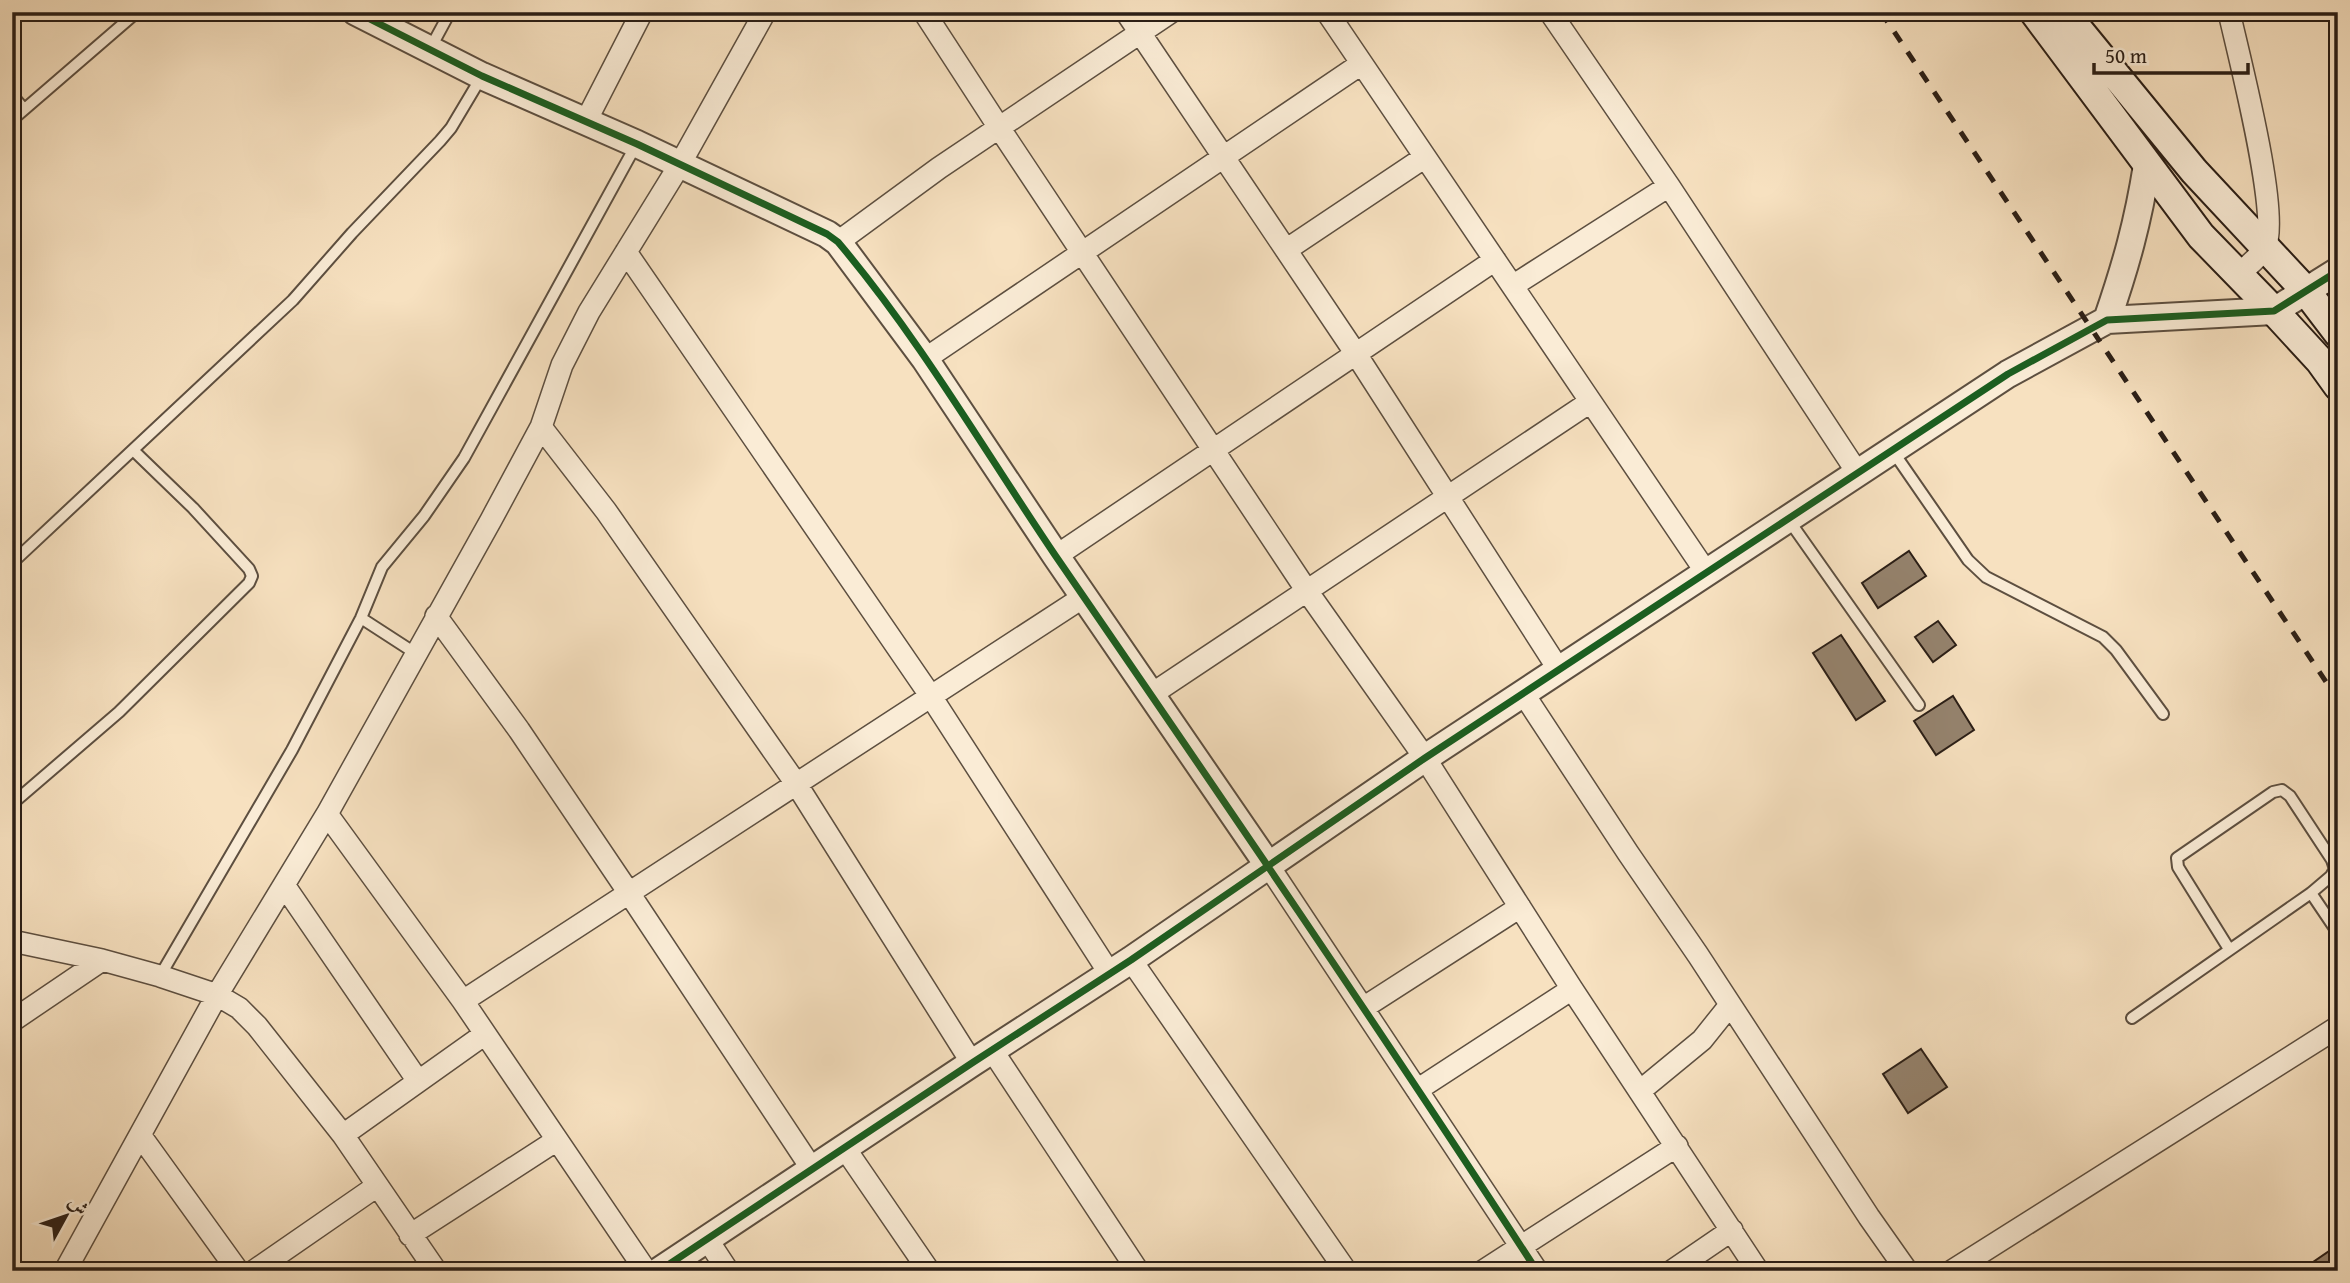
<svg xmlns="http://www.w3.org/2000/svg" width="2350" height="1283" font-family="'Gentium Book Plus',Amiri,serif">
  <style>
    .building { fill: #95836e; stroke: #2a1e16; stroke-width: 2 }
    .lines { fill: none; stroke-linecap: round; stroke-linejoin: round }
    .service-casing { stroke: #5d4f40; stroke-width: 14 }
    .minor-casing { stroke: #5d4f40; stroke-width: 24 }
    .tertiary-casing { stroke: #5d4f40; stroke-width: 30 }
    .secondary-casing { stroke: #2a1e16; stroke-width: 32 }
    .service { stroke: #faecd6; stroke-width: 10 }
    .minor { stroke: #faecd6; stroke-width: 21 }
    .tertiary { stroke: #faecd6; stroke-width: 26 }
    .secondary { stroke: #faecd6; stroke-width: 28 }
    .rail { stroke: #2a1e16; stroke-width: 5; stroke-dasharray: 12 12; stroke-linecap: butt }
    .cycleway-casing { stroke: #faecd6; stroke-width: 11 }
    .cycleway { stroke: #1b5e20; stroke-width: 7 }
  </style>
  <rect width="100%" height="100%" fill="#f7e1c0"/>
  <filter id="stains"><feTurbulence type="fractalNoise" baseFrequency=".00286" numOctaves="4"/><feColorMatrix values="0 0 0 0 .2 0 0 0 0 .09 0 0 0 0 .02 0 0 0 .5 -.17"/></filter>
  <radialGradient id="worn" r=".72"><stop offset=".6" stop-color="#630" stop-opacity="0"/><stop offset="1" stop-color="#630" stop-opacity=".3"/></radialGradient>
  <path class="building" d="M1909,551L1926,576L1878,608L1862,583Z
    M1938,621L1956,645L1933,662L1915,637Z
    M1841,635L1885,701L1856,720L1813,653Z
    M1953,696L1974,730L1936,755L1914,721Z
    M1921,1049L1947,1087L1908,1113L1883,1074Z
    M2338,1245V1271H2300Z"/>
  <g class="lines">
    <defs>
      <path id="service" d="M430,49L450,12
        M12,95L24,109
        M12,120L137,12
        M1892,450L1968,560L1986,577L2103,637L2116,650L2163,714
        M1788,519L1919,705
        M12,563L293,300L352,233L440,141L451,128L482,76
        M361,618L415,653
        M12,804L119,712L249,583L252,576L249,569L193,508L134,451
        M2311,893L2338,933
        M160,976L292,750L361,618L382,567L424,516L464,458L636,145
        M2132,1018L2311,893L2331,876L2335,869L2332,860L2290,796L2282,790L2273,792L2177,858L2178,867L2229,949"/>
      <path id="minor" d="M924,12L1000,129L1307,591L1425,758L1572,989L1758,1271
        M1126,12L1356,354L1559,670
        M1327,12L1706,572
        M1550,12L1669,186L1857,472
        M2229,12C2238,53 2281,216 2265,247C2260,257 2246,267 2238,275
        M586,121L642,12
        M838,242L939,168L1171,12
        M1286,250L1425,157
        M626,252L932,698L1110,974
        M1514,285L1669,186
        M925,359L1361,64
        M541,427L606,511L797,785L972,1063
        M1056,556L1495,260
        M436,616L519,730L629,893L812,1169
        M1523,693L1628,853L1698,955L1869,1217L1907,1271
        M1152,694L1590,402
        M327,814L463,1001L646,1271
        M1268,865L1537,1271
        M284,885L418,1081
        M12,941L102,960L160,976L217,995L239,1008L257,1026L343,1135L436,1271
        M1131,960L1346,1271
        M463,1001L1085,596
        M1363,1008L1520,907
        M12,1021L102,960
        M992,1050L1138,1271
        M1417,1090L1572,989
        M1640,1091L1702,1040L1730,1005
        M140,1135L238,1271
        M343,1135L485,1034
        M844,1147L929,1271
        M410,1235L557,1140
        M707,1239L728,1271
        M65,1271L217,995L327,814L491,520L541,427L562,365L589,312L679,166L765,12
        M254,1271L377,1186
        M1483,1271L1677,1146
        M1672,1271L1732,1230
        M1952,1271L2338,1027"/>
      <path id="tertiary" d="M356,12L482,76L637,144L827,234L838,242L925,359L1056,556L1268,865
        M2107,320C2126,265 2138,222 2147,165
        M659,1271L972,1063L1131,960L1425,758L2008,374L2107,320L2274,311L2338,271"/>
      <path id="secondary" d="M2034,12L2201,236L2274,311L2320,361L2338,386
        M2064,12L2194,171L2306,291L2338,333"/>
    </defs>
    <use href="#service" class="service-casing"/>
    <use href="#minor" class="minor-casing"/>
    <use href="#tertiary" class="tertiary-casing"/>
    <use href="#secondary" class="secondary-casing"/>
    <use href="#service" class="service"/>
    <use href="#minor" class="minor"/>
    <use href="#tertiary" class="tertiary"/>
    <use href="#secondary" class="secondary"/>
    <path class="rail" d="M1881,12L2338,700"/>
    <defs>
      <path id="cycleway" d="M356,12L482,76L637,144L827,234L838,242C920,339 984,450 1055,555C1218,792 1380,1029 1537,1271
        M659,1271L972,1063L1131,960L1425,758L2008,374L2107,320L2274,311L2338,271"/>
    </defs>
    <use href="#cycleway" class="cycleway-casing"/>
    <use href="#cycleway" class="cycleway"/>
  </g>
  <rect width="2350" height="1283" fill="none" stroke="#f7e1c0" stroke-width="42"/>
  <rect x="14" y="14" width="2322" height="1255" fill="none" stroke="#2a1e16" stroke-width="3.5"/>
  <rect x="21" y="21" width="2308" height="1241" fill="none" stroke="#2a1e16" stroke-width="2"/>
  <g transform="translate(66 1216) rotate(50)" stroke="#faecd6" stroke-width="5" paint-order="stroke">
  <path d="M0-5L12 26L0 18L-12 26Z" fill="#2a1e16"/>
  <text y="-10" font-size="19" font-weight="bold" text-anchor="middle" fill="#2a1e16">ش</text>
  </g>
  <path d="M2094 63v10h154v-10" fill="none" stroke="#2a1e16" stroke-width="3.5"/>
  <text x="2105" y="63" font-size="21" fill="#2a1e16" stroke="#faecd6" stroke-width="5" paint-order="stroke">50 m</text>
  <rect width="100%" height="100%" filter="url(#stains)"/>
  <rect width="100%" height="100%" fill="url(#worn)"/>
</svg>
